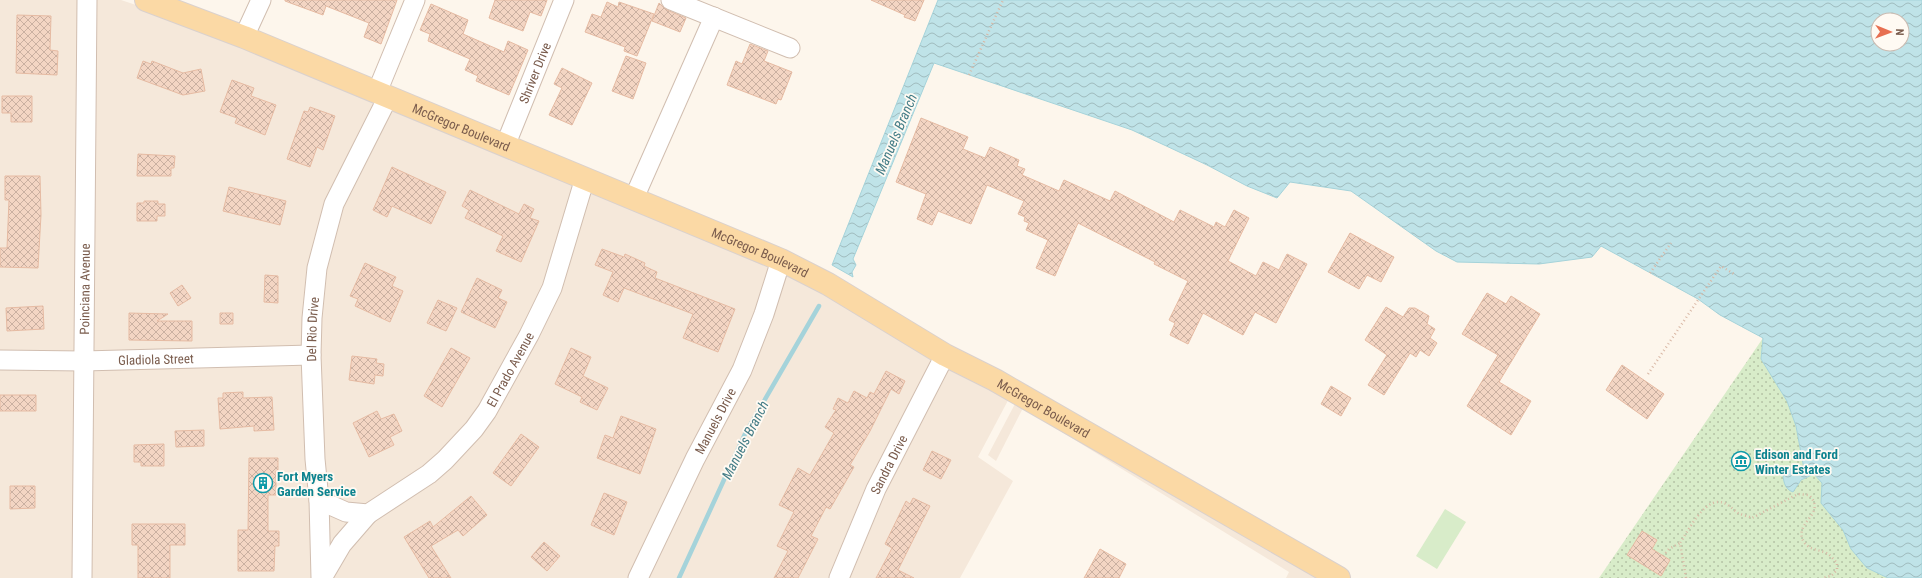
<svg xmlns="http://www.w3.org/2000/svg" width="1922" height="578" font-family="'Roboto Condensed',sans-serif">
  <style>
    .residential { fill: #f5e8da }
    .grass { fill: url(#grass-dots) }
    .pitch { fill: #d8ecc9 }
    .water { fill: url(#water-waves); stroke: #a5d3da; fill-rule: evenodd }
    .lines { fill: none; stroke-linecap: round; stroke-linejoin: round }
    .stream { stroke: #a5d3da; stroke-width: 4.5 }
    .building { fill: url(#building-cross-hatch); stroke: #e6bba3 }
    .minor-casing { stroke: #d1beb0; stroke-width: 21 }
    .major-casing { stroke: #dad1cd; stroke-width: 24 }
    .path { stroke: #d9b8a5; stroke-width: 2.5; stroke-dasharray: 1 3; stroke-linecap: butt }
    .minor { stroke: #fff; stroke-width: 19 }
    .major { stroke: #fbd9a5; stroke-width: 22 }
    .labels { text-anchor: middle; stroke-width: 3.5; stroke-linejoin: round; paint-order: stroke }
    .street-label { font-size: 13px; fill: #7a5c4d; stroke: #fffaf3 }
    .culture-label { font-size: 13px; font-weight: bold; fill: #0d838f; stroke: #fffaf3; text-anchor: start }
    .water-label { font-size: 14px; font-style: italic; fill: #437c86; stroke: #fffaf3 }
  </style>
  <defs>
    <pattern id="grass-dots" width="8" height="8" patternUnits="userSpaceOnUse"><rect width="8" height="8" fill="#d8ecc9"/><path d="M2 2h.1M6 6h.1" fill="none" stroke="#b4c2a5" stroke-width="1.8" stroke-linecap="round"/></pattern>
    <pattern id="water-waves" width="16" height="10" patternUnits="userSpaceOnUse"><rect width="16" height="10" fill="#bfe3e8"/><path d="M0 5q4-4 8 0t8 0" fill="none" stroke="#a0bbbe"/></pattern>
    <pattern id="building-cross-hatch" width="8" height="8" patternUnits="userSpaceOnUse"><rect width="8" height="8" fill="#f3d5c3"/><path d="M0 0l8 8M0 8l8-8" fill="none" stroke="#cab0a1"/></pattern>
  </defs>
  <rect width="100%" height="100%" fill="#fdf6ec"/>
  <path class="residential" d="M0,0H121L169,16L771,264L735,368L630,578H0Z
    M781,260L1013,391L978,457L1013,481L960,578H638L695,459Z
    M1016,402L1323,578H1286L1289,572L1023,408L996,461L988,455Z"/>
  <path class="grass" d="M1763,338L1761,359L1787,401L1796,426L1804,469L1797,471L1788,468L1797,486L1801,480L1814,474L1822,483L1821,503L1843,530L1851,549L1867,568L1888,578H1599Z"/>
  <path class="pitch" d="M1445,509L1466,522L1437,569L1416,556Z"/>
  <path class="water" d="M938,0H1922V578H1888L1867,568L1851,549L1843,530L1821,503L1822,483L1814,474L1801,480L1793,492C1784,489 1783,480 1783,471L1788,468L1797,471L1804,469L1796,426L1787,401L1761,359L1763,338L1720,315L1698,299L1601,246L1592,257L1539,264L1457,262L1436,251L1351,191L1290,182L1277,198L1247,186L1207,165L1132,130L934,63L853,259L856,265L852,272L853,277L832,265ZM1878,20H1902V44H1878Z"/>
  <g class="lines">
    <path class="stream" d="M679,578L745,434L819,306"/>
  </g>
  <path class="building" d="M285,0H397L381,44L364,37L369,23L326,6L323,15L285,1Z
    M495,0H547L541,16L530,12L523,31L489,18Z
    M871,0H924L915,21L904,17L905,15Z
    M607,2L618,7L619,2L654,14L637,56L624,51L625,47L585,32L592,14L601,17Z
    M659,3L667,10L686,18L680,32L652,21Z
    M431,4L468,20L463,34L504,52L508,41L528,50L509,95L476,81L478,76L465,70L470,59L428,41L430,34L420,30Z
    M17,15L51,16L50,50L58,51L57,75L16,73Z
    M750,44L768,51L764,61L792,72L781,100L778,99L776,104L727,85L736,61L742,64Z
    M626,56L646,63L633,99L612,91Z
    M143,61L151,64L152,61L183,73L201,69L205,91L183,95L137,78Z
    M562,68L592,83L572,125L549,115L562,88L554,84Z
    M232,80L254,88L251,96L276,105L265,135L235,123L237,118L220,112Z
    M2,96H32V122H11V113H2Z
    M310,107L335,116L323,150L317,147L310,167L287,159L304,111L308,112Z
    M921,118L968,137L963,149L985,158L990,147L1019,160L1017,166L1025,169L1022,175L1059,191L1064,180L1110,201L1115,191L1174,222L1180,210L1214,227L1216,222L1225,227L1234,210L1249,218L1228,261L1256,276L1263,262L1279,270L1287,254L1307,264L1276,323L1255,312L1243,335L1203,313L1188,344L1170,335L1175,323L1169,320L1188,281L1154,264L1155,262L1078,223L1055,276L1036,268L1048,240L1026,230L1029,223L1024,221L1025,217L1018,214L1024,201L987,185L971,224L938,211L932,225L917,219L926,194L896,182Z
    M138,154L175,156L174,168H171V176H137Z
    M392,167L446,192L431,224L392,206L387,217L373,210Z
    M5,176H40L41,215L38,268L0,267V248H7L9,200H5Z
    M229,187L286,201L280,225L223,211Z
    M470,190L519,214L524,204L534,209L530,218L539,221L521,262L496,251L503,236L465,218L469,210L462,206Z
    M144,201H158V204H165V216H157V221H137V203H144Z
    M1350,233L1394,257L1381,282L1367,275L1359,289L1328,272Z
    M602,249L624,257L625,254L645,263L644,266L657,272L655,278L735,309L718,352L683,338L693,314L624,288L618,302L603,295L613,272L595,265Z
    M365,263L396,277L392,286L403,291L390,322L355,306L358,299L350,296Z
    M265,275L278,276V303L264,302Z
    M477,278L502,290L498,298L507,302L495,328L461,312Z
    M182,285L191,298L178,306L170,293Z
    M1487,293L1506,304L1511,296L1540,314L1499,382L1531,401L1511,435L1467,406L1498,355L1462,334Z
    M438,300L457,308L446,331L427,323Z
    M43,306L44,329L7,331L6,308Z
    M1386,307L1403,317L1409,308H1415L1429,316L1427,324L1435,329L1430,338L1437,343L1429,356L1420,350L1416,357L1410,353L1384,395L1368,385L1387,355L1365,340Z
    M129,313L168,314L157,321H192V341L129,340Z
    M220,313H233V324H220Z
    M451,348L470,358L442,407L424,396Z
    M571,348L591,357L583,376L608,388L597,410L580,402L582,397L555,384Z
    M352,356L377,359L376,363L384,364L383,376L375,375L374,384L349,380Z
    M1622,365L1664,394L1647,419L1606,390Z
    M886,371L905,381L899,394L891,389L870,431L850,465L854,467L830,509L826,507L811,536L818,539L798,578H774L788,551L777,546L794,512L779,505L798,468L810,475L834,433L825,427L836,410L833,409L838,398L848,403L854,391L867,398L870,392L874,394Z
    M1331,386L1351,398L1341,416L1321,404Z
    M243,392V398L272,397L274,430L254,431V426L220,429L218,398H223V393Z
    M0,395H36V411H0Z
    M377,411L381,419L394,414L402,431L390,437L394,445L369,457L353,423Z
    M621,416L656,429L640,474L597,458L605,435L613,438Z
    M204,430V446L176,447L175,431Z
    M521,434L539,447L511,486L493,473Z
    M164,444V466H141V462H134V445Z
    M932,451L951,460L941,479L923,470Z
    M249,458H278V472L276,471V495H268V531H279V546H275L274,571H238V530H248Z
    M10,486H35V508L10,509Z
    M604,493L627,502L614,535L591,525Z
    M471,496L487,515L463,536L458,530L431,546L451,578H429L404,537L430,521L433,527Z
    M913,498L930,506L898,570L914,578H876L892,548L885,544L906,501L910,504Z
    M132,524H185V545H170V578H138V545H132Z
    M1642,531L1657,540L1652,549L1670,560L1661,576L1627,555Z
    M544,542L560,556L547,571L531,557Z
    M1100,549L1126,564L1119,578H1084Z"/>
  <g class="lines">
    <defs>
      <g id="minor">
        <path d="M671,0L790,48"/>
        <path d="M244,37L261,0"/>
        <path d="M377,92L415,0"/>
        <path id="s1" d="M505,146L564,0"/>
        <path d="M634,198L714,17"/>
        <path id="s2" d="M0,360L83,361L311,355"/>
        <path id="s3" d="M319,500L346,512L368,514L429,474L445,460L474,429L487,411L529,335L552,288L585,178"/>
        <path id="s4" d="M82,578L87,0"/>
        <path id="s5" d="M321,578L319,500L315,459L311,355L312,318L317,268L334,204L388,97"/>
        <path d="M322,578L342,544L368,514"/>
        <path id="s6" d="M638,578L695,459L742,370L764,314L781,260"/>
        <path id="s7" d="M839,578L876,489L945,355"/>
      </g>
      <g id="major">
        <path id="s8" d="M146,0L244,37L781,260L828,284L945,355L995,380L1339,578"/>
      </g>
    </defs>
    <use href="#minor" class="minor-casing"/>
    <use href="#major" class="major-casing"/>
    <path class="path" d="M969,75L1003,0
      M1650,273L1671,243
      M1648,374L1721,266L1734,274
      M1663,556L1669,549L1680,543
      M1686,578L1680,543C1688,531 1703,501 1719,502C1727,502 1732,509 1738,513C1742,515 1748,516 1752,518L1798,494L1809,495C1828,514 1792,523 1804,542C1810,551 1820,549 1828,554C1831,556 1834,560 1837,563V570L1831,576L1822,578"/>
    <use href="#minor" class="minor"/>
    <use href="#major" class="major"/>
  </g>
  <defs>
    <symbol id="museum-ring" viewBox="-11 -11 22 22"><circle r="9.5" fill="#fffaf3" stroke="#0f9aa8" stroke-width="1.5"/><path d="M0-6L6-3V-2H-6V-3ZM-5-1h2V3h-2ZM-1-1h2V3h-2ZM3-1h2V3H3ZM-6 4H6V6H-6Z" fill="#0f9aa8"/></symbol>
    <symbol id="building-ring" viewBox="-11 -11 22 22"><circle r="9.5" fill="#fffaf3" stroke="#0f9aa8" stroke-width="1.5"/><path d="M-4-6H4V6H1V3H-1V6H-4ZM-2.5-4.3h1.7v1.8h-1.7ZM.8-4.3h1.7v1.8H.8ZM-2.5-1h1.7V.8h-1.7ZM.8-1h1.7V.8H.8Z" fill="#0f9aa8"/></symbol>
  </defs>
  <g fill-rule="evenodd">
    <use href="#museum-ring" x="1730" y="450" width="22" height="22"/>
    <use href="#building-ring" x="252" y="472" width="22" height="22"/>
  </g>
  <g class="labels">
    <g class="street-label">
      <text dy="5" stroke="none"><textPath href="#s1" startOffset="79">Shriver Drive</textPath></text>
      <text dy="5" stroke="none"><textPath href="#s8" startOffset="340">McGregor Boulevard</textPath></text>
      <text dy="5" stroke="none"><textPath href="#s8" startOffset="664">McGregor Boulevard</textPath></text>
      <text dy="5" stroke="none"><textPath href="#s4" startOffset="289">Poinciana Avenue</textPath></text>
      <text dy="5" stroke="none"><textPath href="#s5" startOffset="249">Del Rio Drive</textPath></text>
      <text dy="5" stroke="none"><textPath href="#s2" startOffset="156">Gladiola Street</textPath></text>
      <text dy="5" stroke="none"><textPath href="#s3" startOffset="258">El Prado Avenue</textPath></text>
      <text dy="5" stroke="none"><textPath href="#s8" startOffset="988">McGregor Boulevard</textPath></text>
      <text dy="5" stroke="none"><textPath href="#s6" startOffset="175">Manuels Drive</textPath></text>
      <text dy="5" stroke="none"><textPath href="#s7" startOffset="124">Sandra Drive</textPath></text>
    </g>
    <g class="culture-label">
      <text x="1755" y="459">Edison and Ford<tspan x="1755" dy="15">Winter Estates</tspan></text>
      <text x="277" y="481">Fort Myers<tspan x="277" dy="15">Garden Service</tspan></text>
    </g>
    <g class="water-label">
      <text transform="translate(896 134) rotate(-67)" y="5">Manuels Branch</text>
      <text transform="translate(745 440) rotate(-63)" y="5">Manuels Branch</text>
    </g>
  </g>
  <g transform="translate(1890 32) rotate(91)"><circle r="19" fill="#fffaf3" stroke="#cabbb1"/>
  <path d="M0-3L7 15L0 10L-7 15Z" fill="#e76f51"/>
  <text y="-6" font-size="11" font-weight="bold" text-anchor="middle" fill="#7a5c4d">N</text>
  </g>
</svg>
